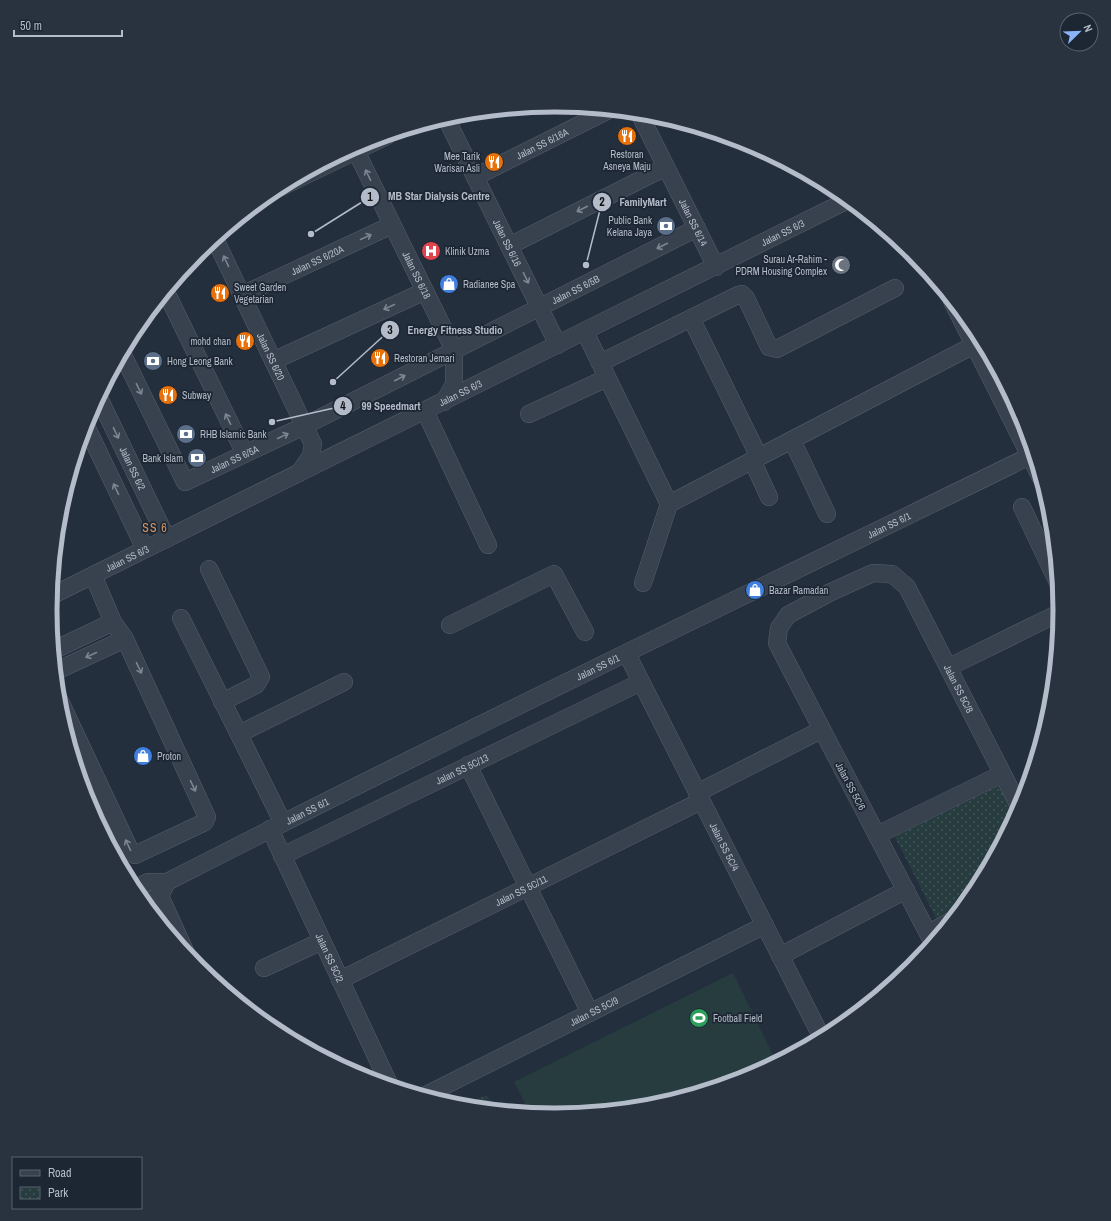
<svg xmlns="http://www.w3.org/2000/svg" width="1111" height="1221" font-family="'Archivo Narrow',sans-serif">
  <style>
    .park { fill: url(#park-dots) }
    .pitch { fill: #263c3f }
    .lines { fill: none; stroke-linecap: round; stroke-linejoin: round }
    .minor-casing { stroke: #565f6c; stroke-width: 18 }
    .minor { stroke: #38414e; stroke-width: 17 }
    .oneway { stroke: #7c8592 }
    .labels { text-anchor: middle; stroke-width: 3.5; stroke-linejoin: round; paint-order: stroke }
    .street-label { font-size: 10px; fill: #b4bcc9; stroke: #1d2633 }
    .poi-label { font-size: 10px; fill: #b4bcc9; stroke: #1d2633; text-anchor: start }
    .quarter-label { font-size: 12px; letter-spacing: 1px; fill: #d59563; stroke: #1d2633 }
    .rim { fill: none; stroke: #b4bcc9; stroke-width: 5 }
    .leader { fill: none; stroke: #b4bcc9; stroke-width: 1.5 }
    .callout-dot { fill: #b4bcc9; stroke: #1d2633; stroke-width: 1.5 }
    .mark-label { font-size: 12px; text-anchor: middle; font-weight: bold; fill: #111 }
    .callout-label { font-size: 11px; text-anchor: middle; font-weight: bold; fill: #b4bcc9; stroke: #1d2633; stroke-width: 3.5; stroke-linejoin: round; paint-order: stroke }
  </style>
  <defs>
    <pattern id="park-dots" width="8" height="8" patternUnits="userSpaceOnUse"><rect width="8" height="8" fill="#263c3f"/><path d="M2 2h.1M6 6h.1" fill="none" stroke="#435659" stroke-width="1.8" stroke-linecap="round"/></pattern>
  </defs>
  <rect width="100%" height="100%" fill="#242f3e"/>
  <path class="park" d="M998,783L1016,817L976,892L960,910L938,922L894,835Z
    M487,1095L495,1110L461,1107Z"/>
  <path class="pitch" d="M733,973L777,1063L749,1078L654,1106L555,1116L530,1113L514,1082Z"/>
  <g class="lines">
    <defs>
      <g id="minor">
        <path id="s1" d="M639,113L716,267"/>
        <path id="s2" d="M446,118L558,345"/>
        <path id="s3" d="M356,151L454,350V384L444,402"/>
        <path id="s4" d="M475,177L609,110"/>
        <path d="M273,191L387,136"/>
        <path id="s5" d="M215,239L313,444L311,456L299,473"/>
        <path d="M509,246L666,167"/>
        <path d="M166,292L245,454"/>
        <path id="s6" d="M242,295L392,225"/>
        <path d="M952,301L1041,478"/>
        <path d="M691,318L759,457"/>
        <path d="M585,332L669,504"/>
        <path id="s7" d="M122,353L185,482L304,426L697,228"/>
        <path d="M273,361L425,291"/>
        <path d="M600,363L738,295L742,294L746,298L769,347L777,349L895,288"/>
        <path id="s8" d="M99,398L167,539"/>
        <path d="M425,411L488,545"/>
        <path d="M529,414L607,378"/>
        <path d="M86,426L145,549"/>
        <path d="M792,440L827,514"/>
        <path d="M752,460L769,497"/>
        <path d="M1022,507L1058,583"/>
        <path d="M209,569L261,677L256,685L222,702"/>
        <path d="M643,583L669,504L974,345"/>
        <path id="s9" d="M51,596L848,200"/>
        <path d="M181,618L283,823"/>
        <path d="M450,625L554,574L585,632"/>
        <path d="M54,650L113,622"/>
        <path id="s10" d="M627,654L822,1038"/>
        <path d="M949,667L1061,612"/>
        <path d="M56,671L125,639"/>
        <path d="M59,699L131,852L135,855L205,822L207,817L125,639L113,622L93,575"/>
        <path d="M239,734L344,682"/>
        <path d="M468,765L590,1013"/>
        <path d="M697,793L821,730"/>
        <path id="s11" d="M270,829L390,1086"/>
        <path d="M877,835L1002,774"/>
        <path id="s12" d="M282,856L641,682"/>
        <path id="s13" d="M134,889L148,882H167C452,736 742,597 1030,456"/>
        <path d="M160,896L186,953"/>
        <path d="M145,903L160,896L165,886"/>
        <path d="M929,933L951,921"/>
        <path id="s14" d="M933,943L777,643L779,628L788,615L831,592L873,573L892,574L907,587L1020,808"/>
        <path d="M780,956L906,890"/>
        <path d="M264,968L322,941"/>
        <path id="s15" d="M340,980L701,801"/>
        <path id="s16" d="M424,1096L765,925"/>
      </g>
    </defs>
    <use href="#minor" class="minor-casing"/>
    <use href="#minor" class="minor"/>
  </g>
  <defs><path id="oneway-shaft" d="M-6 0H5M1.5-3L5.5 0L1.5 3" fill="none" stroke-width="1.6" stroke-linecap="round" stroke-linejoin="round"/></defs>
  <g class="oneway">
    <use href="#oneway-shaft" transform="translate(368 175) rotate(-116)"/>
    <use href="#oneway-shaft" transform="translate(582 209) rotate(153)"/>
    <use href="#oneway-shaft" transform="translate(366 237) rotate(-25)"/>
    <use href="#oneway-shaft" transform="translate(662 246) rotate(153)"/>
    <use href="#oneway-shaft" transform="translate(226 261) rotate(-115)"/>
    <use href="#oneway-shaft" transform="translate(526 278) rotate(64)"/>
    <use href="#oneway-shaft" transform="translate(389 307) rotate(155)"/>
    <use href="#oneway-shaft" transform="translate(400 378) rotate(-27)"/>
    <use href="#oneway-shaft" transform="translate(139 389) rotate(64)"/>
    <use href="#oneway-shaft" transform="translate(228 419) rotate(-116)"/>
    <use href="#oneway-shaft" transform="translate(116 433) rotate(64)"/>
    <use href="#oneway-shaft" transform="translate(283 436) rotate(-25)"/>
    <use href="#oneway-shaft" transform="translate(116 489) rotate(-116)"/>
    <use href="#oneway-shaft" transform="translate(91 655) rotate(155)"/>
    <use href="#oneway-shaft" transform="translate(139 668) rotate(65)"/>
    <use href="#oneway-shaft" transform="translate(193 786) rotate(65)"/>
    <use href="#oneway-shaft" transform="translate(128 845) rotate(-115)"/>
  </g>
  <defs>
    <symbol id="restaurant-disc" viewBox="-11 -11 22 22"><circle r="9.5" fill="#e8710a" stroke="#1d2633"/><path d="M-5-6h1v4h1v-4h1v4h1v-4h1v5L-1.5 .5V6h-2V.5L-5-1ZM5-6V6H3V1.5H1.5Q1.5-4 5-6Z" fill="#fff"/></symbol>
    <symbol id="bank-disc" viewBox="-11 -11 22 22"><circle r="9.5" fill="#5c6f8a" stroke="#1d2633"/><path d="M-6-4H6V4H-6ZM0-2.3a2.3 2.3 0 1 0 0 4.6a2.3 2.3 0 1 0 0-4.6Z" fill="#fff"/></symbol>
    <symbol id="hospital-disc" viewBox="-11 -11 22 22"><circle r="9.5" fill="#e0444e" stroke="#1d2633"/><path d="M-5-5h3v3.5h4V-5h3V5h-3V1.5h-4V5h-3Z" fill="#fff"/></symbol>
    <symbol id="mosque-disc" viewBox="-11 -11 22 22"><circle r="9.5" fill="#6b7280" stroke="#1d2633"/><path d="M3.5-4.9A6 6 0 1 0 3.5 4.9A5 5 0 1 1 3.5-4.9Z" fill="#fff"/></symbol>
    <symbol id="shop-disc" viewBox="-11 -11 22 22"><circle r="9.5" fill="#3f7fe0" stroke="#1d2633"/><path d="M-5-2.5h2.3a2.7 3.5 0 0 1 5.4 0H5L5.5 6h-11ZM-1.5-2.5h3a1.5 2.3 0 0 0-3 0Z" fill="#fff"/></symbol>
    <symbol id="stadium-disc" viewBox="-11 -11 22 22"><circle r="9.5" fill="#2e9e5b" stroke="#1d2633"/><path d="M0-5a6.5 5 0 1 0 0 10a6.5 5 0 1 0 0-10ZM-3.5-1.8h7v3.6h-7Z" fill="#fff"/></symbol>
  </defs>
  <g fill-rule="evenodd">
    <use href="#restaurant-disc" x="616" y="125" width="22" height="22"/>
    <use href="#restaurant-disc" x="483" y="151" width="22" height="22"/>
    <use href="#bank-disc" x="655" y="215" width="22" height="22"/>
    <use href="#hospital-disc" x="420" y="240" width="22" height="22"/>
    <use href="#mosque-disc" x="830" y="254" width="22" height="22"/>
    <use href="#shop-disc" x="438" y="273" width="22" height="22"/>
    <use href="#restaurant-disc" x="209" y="282" width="22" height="22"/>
    <use href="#restaurant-disc" x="234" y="330" width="22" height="22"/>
    <use href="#restaurant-disc" x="369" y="347" width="22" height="22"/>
    <use href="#bank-disc" x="142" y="350" width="22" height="22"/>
    <use href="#restaurant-disc" x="157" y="384" width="22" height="22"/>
    <use href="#bank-disc" x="175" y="423" width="22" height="22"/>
    <use href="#bank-disc" x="186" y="447" width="22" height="22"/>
    <use href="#shop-disc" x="744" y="579" width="22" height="22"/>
    <use href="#shop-disc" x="132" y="745" width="22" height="22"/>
    <use href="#stadium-disc" x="688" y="1007" width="22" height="22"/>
  </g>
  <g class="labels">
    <g class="street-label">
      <text dy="4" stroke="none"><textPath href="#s4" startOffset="75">Jalan SS 6/16A</textPath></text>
      <text dy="4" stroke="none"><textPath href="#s1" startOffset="122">Jalan SS 6/14</textPath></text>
      <text dy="4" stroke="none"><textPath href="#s9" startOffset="817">Jalan SS 6/3</textPath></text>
      <text dy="4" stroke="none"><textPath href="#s2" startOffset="139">Jalan SS 6/16</textPath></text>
      <text dy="4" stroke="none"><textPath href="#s6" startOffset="83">Jalan SS 6/20A</textPath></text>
      <text dy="4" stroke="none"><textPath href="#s3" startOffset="138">Jalan SS 6/18</textPath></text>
      <text dy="4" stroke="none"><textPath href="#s7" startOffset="579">Jalan SS 6/5B</textPath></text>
      <text dy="4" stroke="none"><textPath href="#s5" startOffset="130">Jalan SS 6/20</textPath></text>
      <text dy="4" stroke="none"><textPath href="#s9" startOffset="457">Jalan SS 6/3</textPath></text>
      <text dy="4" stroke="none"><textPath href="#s7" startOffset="198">Jalan SS 6/5A</textPath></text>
      <text dy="4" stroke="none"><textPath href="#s8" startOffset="78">Jalan SS 6/2</textPath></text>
      <text dy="4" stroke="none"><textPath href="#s13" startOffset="840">Jalan SS 6/1</textPath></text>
      <text dy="4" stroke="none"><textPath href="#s9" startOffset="85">Jalan SS 6/3</textPath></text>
      <text dy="4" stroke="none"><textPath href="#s13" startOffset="516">Jalan SS 6/1</textPath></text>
      <text dy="4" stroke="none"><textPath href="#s14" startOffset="617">Jalan SS 5C/8</textPath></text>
      <text dy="4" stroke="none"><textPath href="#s12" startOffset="200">Jalan SS 5C/13</textPath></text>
      <text transform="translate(851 786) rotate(62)" y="4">Jalan SS 5C/6</text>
      <text dy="4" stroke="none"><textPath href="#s13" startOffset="192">Jalan SS 6/1</textPath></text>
      <text dy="4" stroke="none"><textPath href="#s10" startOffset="216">Jalan SS 5C/4</textPath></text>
      <text dy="4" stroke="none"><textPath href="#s15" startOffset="202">Jalan SS 5C/11</textPath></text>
      <text dy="4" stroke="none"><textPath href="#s11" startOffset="142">Jalan SS 5C/2</textPath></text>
      <text dy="4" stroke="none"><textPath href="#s16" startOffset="190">Jalan SS 5C/9</textPath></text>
    </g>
    <g class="poi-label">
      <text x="627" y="158" text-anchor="middle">Restoran<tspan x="627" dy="12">Asneya Maju</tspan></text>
      <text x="480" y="160" text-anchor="end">Mee Tarik<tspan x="480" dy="12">Warisan Asli</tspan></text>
      <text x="652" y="224" text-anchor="end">Public Bank<tspan x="652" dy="12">Kelana Jaya</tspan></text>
      <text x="445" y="255">Klinik Uzma</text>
      <text x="827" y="263" text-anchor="end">Surau Ar-Rahim -<tspan x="827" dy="12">PDRM Housing Complex</tspan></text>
      <text x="463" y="288">Radianee Spa</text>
      <text x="234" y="291">Sweet Garden<tspan x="234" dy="12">Vegetarian</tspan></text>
      <text x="231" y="345" text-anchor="end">mohd chan</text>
      <text x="394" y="362">Restoran Jemari</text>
      <text x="167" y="365">Hong Leong Bank</text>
      <text x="182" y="399">Subway</text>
      <text x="200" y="438">RHB Islamic Bank</text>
      <text x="183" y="462" text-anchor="end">Bank Islam</text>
      <text x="769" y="594">Bazar Ramadan</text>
      <text x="157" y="760">Proton</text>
      <text x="713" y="1022">Football Field</text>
    </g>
    <g class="quarter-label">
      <text x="155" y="532">SS 6</text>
    </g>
  </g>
  <path d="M0 0H1111V1221H0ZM57 610a498 498 0 1 1 996 0a498 498 0 1 1-996 0Z" fill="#29323f" fill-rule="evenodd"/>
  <path class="rim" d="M57 610a498 498 0 1 1 996 0a498 498 0 1 1-996 0Z"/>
  <path class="leader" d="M311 234L370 197M586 265L602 202M333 382L390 330M272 422L343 406"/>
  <g class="callout-dot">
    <circle cx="311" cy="234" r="4"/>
    <circle cx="586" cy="265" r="4"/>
    <circle cx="333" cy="382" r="4"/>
    <circle cx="272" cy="422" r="4"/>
    <circle cx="370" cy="197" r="10"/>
    <circle cx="602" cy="202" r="10"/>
    <circle cx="390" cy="330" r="10"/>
    <circle cx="343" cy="406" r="10"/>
  </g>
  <g class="mark-label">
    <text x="370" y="201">1</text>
    <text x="602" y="206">2</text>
    <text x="390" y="334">3</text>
    <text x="343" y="410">4</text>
  </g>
  <g class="callout-label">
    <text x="439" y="200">MB Star Dialysis Centre</text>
    <text x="643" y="206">FamilyMart</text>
    <text x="455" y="334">Energy Fitness Studio</text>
    <text x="391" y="410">99 Speedmart</text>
  </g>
  <rect x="12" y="1157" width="130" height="52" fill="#1d2633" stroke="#59626f"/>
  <rect x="20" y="1170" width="20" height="6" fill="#38414e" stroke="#59626f"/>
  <text x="48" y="1177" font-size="12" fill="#b4bcc9">Road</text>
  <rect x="20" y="1187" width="20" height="12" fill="url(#park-dots)" stroke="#59626f"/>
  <text x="48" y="1197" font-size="12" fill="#b4bcc9">Park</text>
  <g transform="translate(1079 32) rotate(67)"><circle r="19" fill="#1d2633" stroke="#59626f"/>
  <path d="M0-3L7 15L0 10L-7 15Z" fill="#8ab4f8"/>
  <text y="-6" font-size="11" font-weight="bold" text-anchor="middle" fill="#b4bcc9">N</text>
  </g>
  <path d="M14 30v6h108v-6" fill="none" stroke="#b4bcc9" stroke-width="2"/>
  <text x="20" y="30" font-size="12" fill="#b4bcc9" stroke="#1d2633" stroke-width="3" paint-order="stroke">50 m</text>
</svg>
